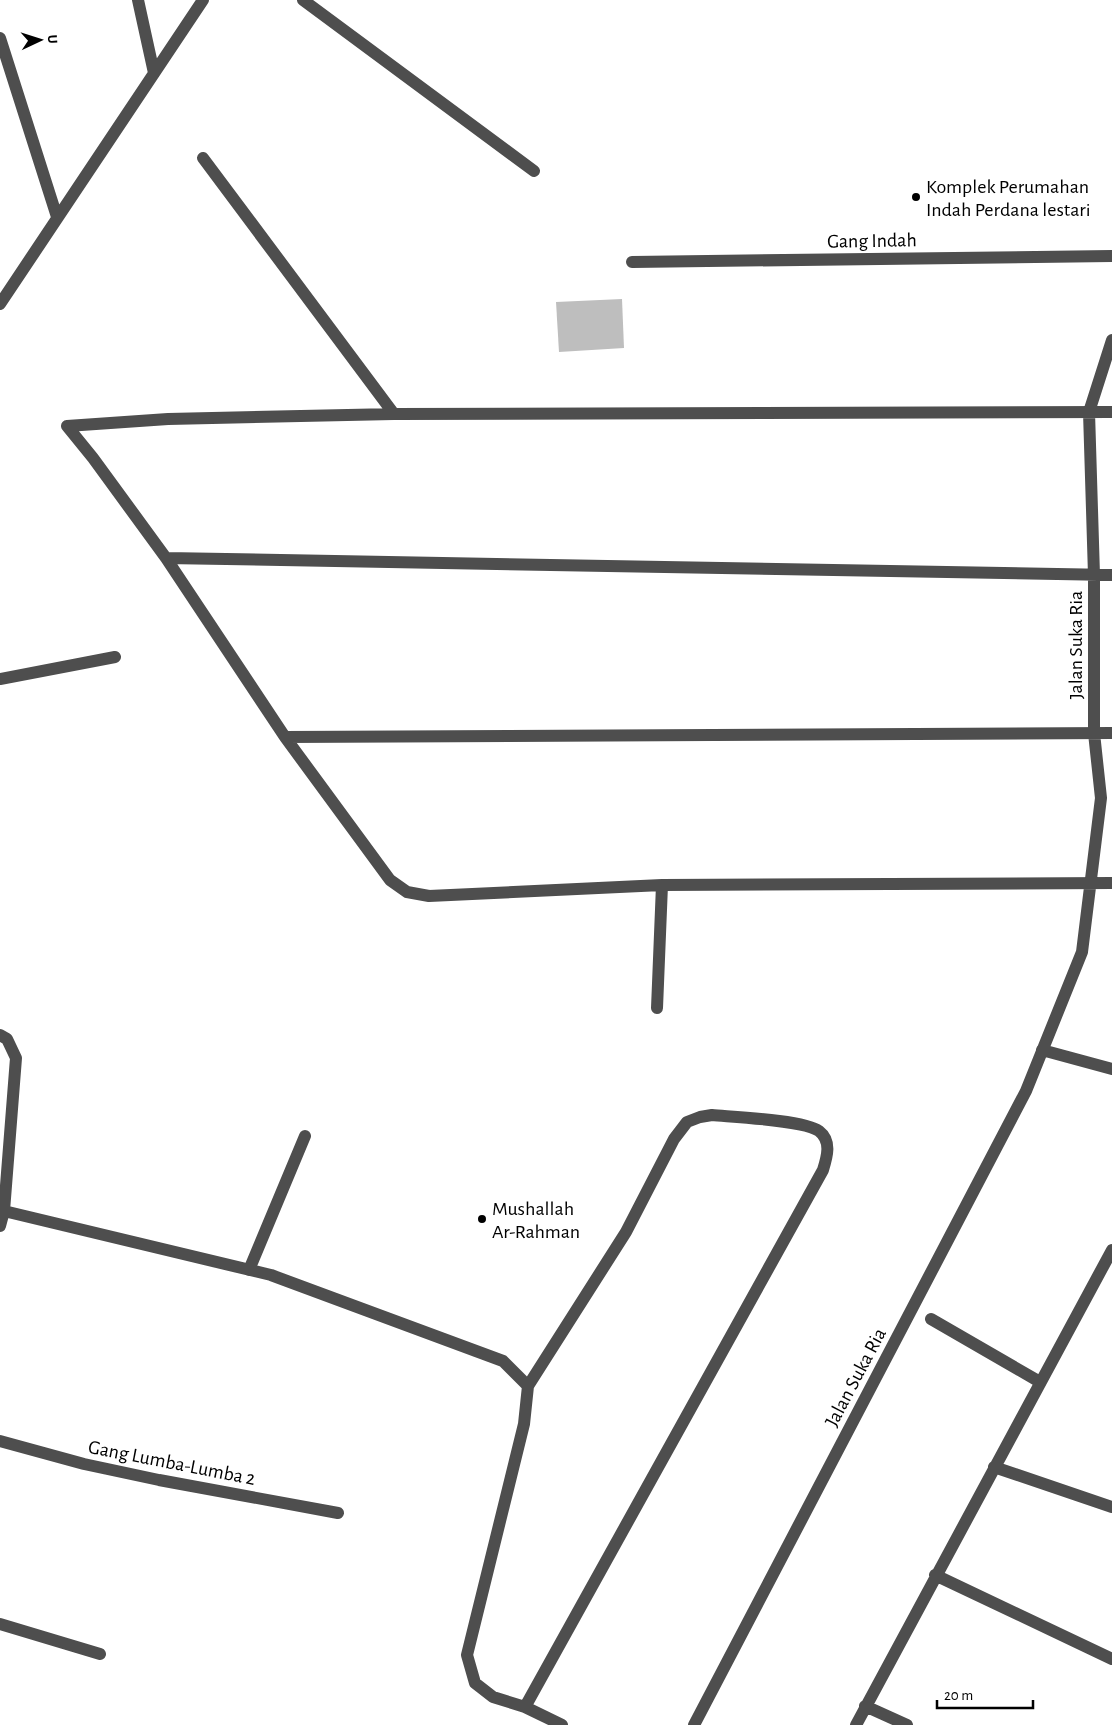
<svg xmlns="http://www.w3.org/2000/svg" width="1112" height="1725" font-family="'Alegreya Sans',sans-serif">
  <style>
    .building { fill: #bebebe }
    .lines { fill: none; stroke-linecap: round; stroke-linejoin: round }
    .minor { stroke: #4e4e4e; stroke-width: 12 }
    .poi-dot { fill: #000; stroke: #fff; stroke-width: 2 }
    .labels { text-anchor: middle; stroke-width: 4; stroke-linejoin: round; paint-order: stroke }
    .poi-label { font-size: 20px; fill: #000; stroke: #fff; text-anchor: start }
    .street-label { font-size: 20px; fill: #000; stroke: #fff }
  </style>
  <rect width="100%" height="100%" fill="#fff"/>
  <path class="building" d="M622,299L624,348L559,352L556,302Z"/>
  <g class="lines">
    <path class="minor" d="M138,0L154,73
      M303,0L534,171
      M0,38L57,217
      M203,158L394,414
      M632,262L1112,256
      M0,304L203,0
      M1112,412L394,414L168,419L67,426L93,458L166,558L285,737L390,880L407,892L429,896L662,885L1112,883
      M166,558L1112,575
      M0,679L115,657
      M285,737L1112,733
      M657,1008L662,885
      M0,1035L7,1039L16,1058L4,1211L0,1226
      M1042,1050L1112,1069
      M4,1211L271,1275L503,1361L528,1386L524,1424L467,1655L475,1683L493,1697L525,1707L823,1170C827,1157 832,1141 819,1131C804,1120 734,1117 712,1115L700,1117L687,1122L674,1139L626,1232L528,1386
      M249,1270L305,1136
      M931,1319L1040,1382
      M0,1441L84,1464L159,1480L338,1513
      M994,1467L1112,1507
      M935,1575L1112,1659
      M0,1624L100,1654
      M865,1706L907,1725
      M525,1707L562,1725
      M694,1725L1026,1091L1082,952L1101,798L1094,733V575L1089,412L1112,340
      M856,1725L1112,1250"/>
  </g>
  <g class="poi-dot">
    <circle cx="916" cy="197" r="5"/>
    <circle cx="482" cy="1219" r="5"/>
  </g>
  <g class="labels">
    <g class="poi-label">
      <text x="926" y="193">Komplek Perumahan<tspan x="926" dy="23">Indah Perdana lestari</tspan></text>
      <text x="492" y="1215">Mushallah<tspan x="492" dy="23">Ar-Rahman</tspan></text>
    </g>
    <g class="street-label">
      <text transform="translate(872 240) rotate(-1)" y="7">Gang Indah</text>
      <text transform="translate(1075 645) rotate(-90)" y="7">Jalan Suka Ria</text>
      <text transform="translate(855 1377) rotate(-62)" y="7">Jalan Suka Ria</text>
      <text transform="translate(172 1462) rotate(11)" y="7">Gang Lumba-Lumba 2</text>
    </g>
  </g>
  <g transform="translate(40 40) rotate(86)" stroke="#ffffff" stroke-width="4" paint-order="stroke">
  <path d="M0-4L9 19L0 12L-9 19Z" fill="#000000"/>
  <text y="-8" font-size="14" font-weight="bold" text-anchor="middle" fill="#000000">U</text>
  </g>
  <path d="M937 1700v8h96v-8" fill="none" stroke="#000000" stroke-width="2.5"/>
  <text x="944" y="1700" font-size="15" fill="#000000" stroke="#ffffff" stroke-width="4" paint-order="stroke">20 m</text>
</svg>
